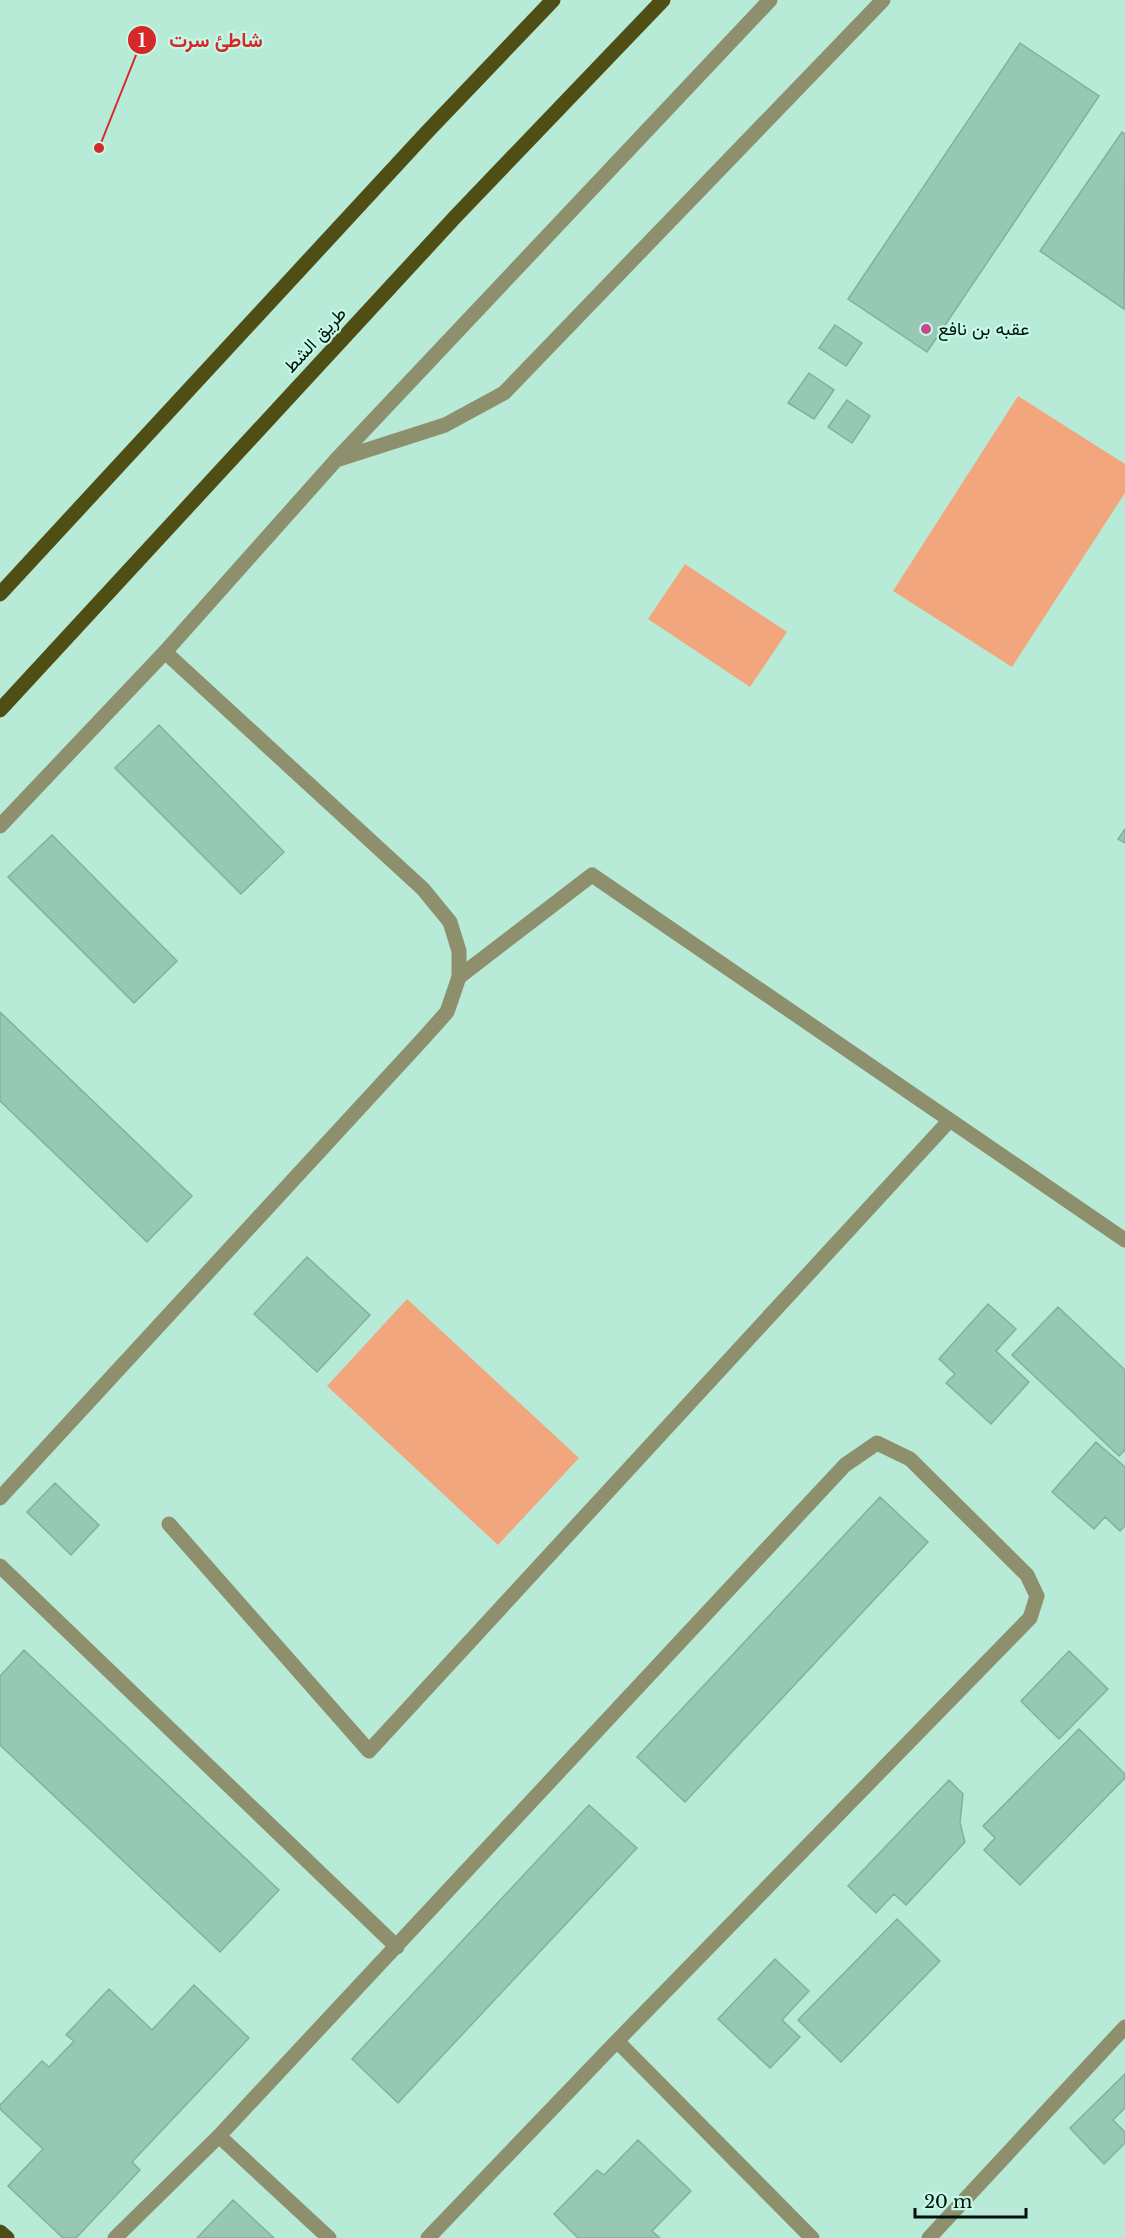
<svg xmlns="http://www.w3.org/2000/svg" width="1125" height="2238" font-family="'Libre Baskerville',Vazirmatn,serif">
  <style>
    .green { fill: #f1a67e }
    .building { fill: #96c8b5; stroke: #80b19e; stroke-width: 1.5 }
    .lines { fill: none; stroke-linecap: round; stroke-linejoin: round }
    .service { stroke: #8e8f6c; stroke-width: 15 }
    .minor { stroke: #8e8f6c; stroke-width: 15 }
    .tertiary { stroke: #8e8f6c; stroke-width: 15 }
    .primary { stroke: #4e4e15; stroke-width: 15 }
    .poi-dot { fill: #c7468e; stroke: #c5f9e5; stroke-width: 2 }
    .labels { text-anchor: middle; stroke-width: 4.5; stroke-linejoin: round; paint-order: stroke }
    .poi-label { font-size: 18px; fill: #01110b; stroke: #c5f9e5; text-anchor: start }
    .street-label { font-size: 18px; fill: #01110b; stroke: #c5f9e5 }
    .leader { fill: none; stroke: #d62828; stroke-width: 2 }
    .callout-dot { fill: #d62828; stroke: #c5f9e5; stroke-width: 2 }
    .mark-label { font-size: 18px; text-anchor: middle; font-weight: bold; fill: #fff }
    .callout-label { font-size: 20px; text-anchor: middle; font-weight: bold; fill: #d62828; stroke: #c5f9e5; stroke-width: 4.5; stroke-linejoin: round; paint-order: stroke }
  </style>
  <rect width="100%" height="100%" fill="#b8ebd7"/>
  <path class="green" d="M1018,396L1125,464V493L1012,667L893,591Z
    M685,564L787,632L750,687L648,619Z
    M407,1299L579,1458L498,1545L327,1386Z"/>
  <path class="building" d="M1020,43L1099,96L927,352L848,299Z
    M1122,132L1125,134L1124,309L1040,251Z
    M835,325L862,343L846,366L819,348Z
    M809,373L834,390L814,419L788,403Z
    M847,400L870,416L852,443L828,427Z
    M159,725L284,852L241,894L115,768Z
    M1125,829V843L1118,839Z
    M52,835L177,961L134,1003L8,877Z
    M0,1012L192,1196L147,1242L0,1101Z
    M307,1257L370,1315L317,1372L254,1314Z
    M988,1304L1016,1329L996,1351L1029,1382L991,1424L946,1383L955,1374L939,1359Z
    M1058,1307L1125,1370V1450L1119,1456L1012,1355Z
    M1096,1442L1125,1467V1526L1120,1531L1105,1517L1094,1529L1052,1492Z
    M55,1483L99,1525L71,1555L27,1512Z
    M880,1497L928,1542L685,1802L637,1757Z
    M24,1650L279,1890L220,1952L0,1745V1676Z
    M1069,1651L1108,1689L1059,1739L1021,1701Z
    M1079,1729L1125,1774V1778L1020,1885L984,1850L995,1838L983,1826Z
    M949,1780L963,1794L960,1823L965,1842L906,1905L894,1894L876,1913L848,1886Z
    M589,1805L637,1848L398,2103L352,2059Z
    M897,1919L940,1961L841,2062L798,2020Z
    M775,1959L809,1991L782,2020L800,2037L770,2068L718,2019Z
    M194,1985L249,2038L132,2162L140,2170L76,2238H63L8,2186L43,2149L0,2109V2105L42,2061L49,2067L74,2041L66,2035L109,1989L152,2030Z
    M1125,2074V2108L1113,2120L1125,2132V2143L1104,2164L1070,2128Z
    M638,2140L691,2191L652,2231L660,2238H578L554,2214L597,2170L604,2175Z
    M233,2200L274,2238H197Z"/>
  <g class="lines">
    <path class="service" d="M336,460L445,425L504,393L883,0
      M459,977L592,875L1125,1240
      M169,1524L369,1751L950,1120"/>
    <path class="minor" d="M0,1498L422,1040L447,1012L459,977V951L450,922L423,889L165,652
      M0,1566L397,1947
      M617,2041L812,2238
      M219,2136L329,2238
      M115,2238L219,2136L845,1465L877,1443L910,1459L1027,1575L1037,1596L1030,1618L617,2041L428,2238
      M929,2238L1125,2027"/>
    <path class="tertiary" d="M0,826L165,652L336,460L770,0"/>
    <path class="primary" d="M0,594L428,131L553,0
      M0,710L456,216L663,0
      M0,2232L7,2238"/>
  </g>
  <circle class="poi-dot" cx="926" cy="329" r="6"/>
  <g class="labels">
    <g class="poi-label">
      <text x="938" y="335">عقبه بن نافع</text>
    </g>
    <g class="street-label">
      <text transform="translate(315 340) rotate(-47)" y="6">طريق الشط</text>
    </g>
  </g>
  <path class="leader" d="M99 148L142 40"/>
  <g class="callout-dot">
    <circle cx="99" cy="148" r="6"/>
    <circle cx="142" cy="40" r="15"/>
  </g>
  <g class="mark-label">
    <text x="142" y="47">1</text>
  </g>
  <g class="callout-label">
    <text x="216" y="47">شاطئ سرت</text>
  </g>
  <path d="M915 2208v9h111v-9" fill="none" stroke="#01110b" stroke-width="3"/>
  <text x="924" y="2208" font-size="18" fill="#01110b" stroke="#c5f9e5" stroke-width="4.5" paint-order="stroke">20 m</text>
</svg>
